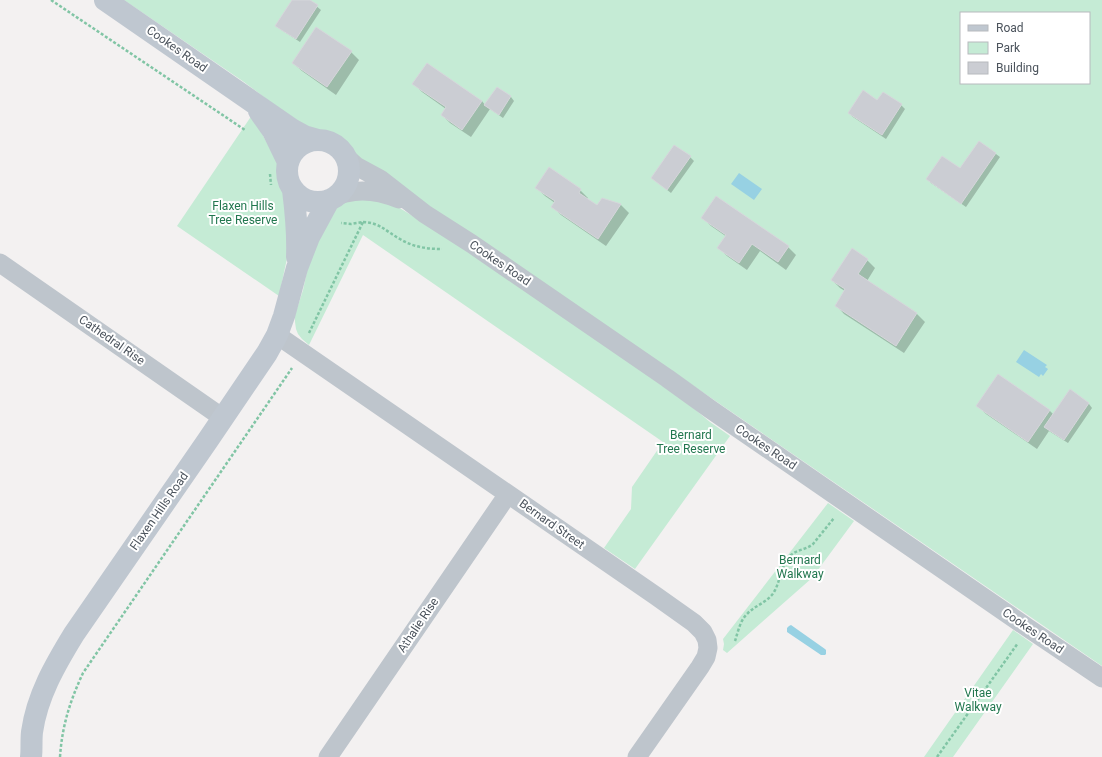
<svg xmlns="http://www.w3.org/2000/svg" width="1102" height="757" font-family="Roboto,sans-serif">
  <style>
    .green { fill: #c5ebd5; fill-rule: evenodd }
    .water { fill: #97d1e3 }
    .shadow { fill: #0003 }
    .building { fill: #cbcdd3; stroke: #d6d7db }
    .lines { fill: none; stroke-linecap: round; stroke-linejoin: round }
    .path { stroke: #81c5a5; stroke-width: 2.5; stroke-dasharray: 3 2; stroke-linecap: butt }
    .street { stroke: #bec5cc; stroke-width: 19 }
    .secondary { stroke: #bfc7d0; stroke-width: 22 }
    .labels { text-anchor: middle; stroke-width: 4; stroke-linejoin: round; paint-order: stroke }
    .street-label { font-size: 12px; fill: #4b535c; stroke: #fff }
    .park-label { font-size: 12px; fill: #22774f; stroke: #fff }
  </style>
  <rect width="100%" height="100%" fill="#f3f1f1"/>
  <path class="green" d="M124,0H1102V666L593,317L354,156L348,147L342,140L335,136L326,133L315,132L273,104L244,82ZM961,13H1089V83H961Z
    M252,115L279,165L281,179L283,187L289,249L279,296L177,226Z
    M357,196L392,204L403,210L459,245L685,401L710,422L730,436L635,569L604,548L631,509L632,487L663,442L363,235L309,345L302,339L298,334L296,329L295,322V315L303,290L311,253L331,209Z
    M828,503L854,521L812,578L727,653L723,650L724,644L723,639Z
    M1013,630L1033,644L953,757H924Z"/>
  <path class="water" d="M739,173L762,189L754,200L731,184Z
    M1024,350L1047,365L1045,367L1048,369L1043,376L1041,374L1039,377L1016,362Z
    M791,625L825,649L826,650V654L825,655H821L787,632V628L789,626Z"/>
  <path class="shadow" d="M293,0H309L321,10L300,42L280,29Z
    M351,52L359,60L336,95L302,71L293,63Z
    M414,84L482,101L485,105L497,88L511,97L514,101L503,118L490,109L471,137L450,123L442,115L446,109L422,92Z
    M883,93L901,105L905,109L886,139L853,117L849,113L878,102Z
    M979,142L996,154L1000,157L966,207L931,183L927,179L960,170Z
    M690,157L694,161L671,193L652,178Z
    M537,188L580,190L588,198L587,200L597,207L602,199L621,205L629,213L606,246L561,215L553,207L555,203L545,196Z
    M703,218L788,247L796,255L786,270L760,251L747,270L727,256L719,248L727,237L711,226Z
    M867,260L875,268L867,281L917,314L925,322L904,353L844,314L836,305L845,291L840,288L832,280Z
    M999,376L1050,411L1054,415L1070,391L1089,404L1092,408L1068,443L1049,431L1037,449L986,414L978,406Z"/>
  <path class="building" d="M292,0H310L318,5L296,39L275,26Z
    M316,27L352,51L327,87L292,63Z
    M427,63L482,101L462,130L441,115L446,107L412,84Z
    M497,87L511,96L499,115L484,105Z
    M863,90L877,100L883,92L902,104L882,135L848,113Z
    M979,141L996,153L961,204L926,179L942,156L960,168Z
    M674,145L691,156L667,190L651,178Z
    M549,167L581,189L579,193L597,205L602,198L621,204L598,239L551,207L555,201L535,188Z
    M716,196L789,246L778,262L752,244L739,263L717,248L726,235L701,218Z
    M852,248L868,259L858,274L917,313L896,346L835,306L845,289L831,280Z
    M998,374L1050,410L1028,442L976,406Z
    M1070,389L1089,403L1064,440L1044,427Z"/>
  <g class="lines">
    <path class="path" d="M51,0L245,130
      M270,174L271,185
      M363,222C381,223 385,231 400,239C413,247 427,249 442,249
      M309,333L363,222L351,224L341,223
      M735,641C738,632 740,620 748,613C756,605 768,602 774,592C781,580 780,566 791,555C798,549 806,550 813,544L834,518
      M60,757C62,726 70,701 83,673L292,368
      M937,757L1018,643"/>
    <path class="street" d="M345,156L356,166L380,179L425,214L472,244L667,378L710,409L1028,628L1102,678
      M332,199C336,197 341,194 346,193C365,188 382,192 399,199
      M0,263L223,418
      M277,335L656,596L694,623L703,632L707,640L708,648L706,657L700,667L637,757
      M328,757L508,494"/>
    <path class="secondary" d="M105,0L293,130L304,136L318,140
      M259,111L273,131L288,162
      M287 171a31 31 0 1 1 62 0a31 31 0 1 1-62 0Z
      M293,190C296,214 298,233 297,257
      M31,757C32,749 31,741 32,732C37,696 55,665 74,634L208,440L267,353L277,335L284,316L297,268L309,237L329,200"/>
  </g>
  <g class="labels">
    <g class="street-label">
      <text transform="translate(177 49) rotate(35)" y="4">Cookes Road</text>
      <text transform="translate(500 263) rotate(34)" y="4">Cookes Road</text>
      <text transform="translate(112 340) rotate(35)" y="4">Cathedral Rise</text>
      <text transform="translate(766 447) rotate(34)" y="4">Cookes Road</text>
      <text transform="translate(159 511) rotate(-55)" y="4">Flaxen Hills Road</text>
      <text transform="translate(552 524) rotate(35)" y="4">Bernard Street</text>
      <text transform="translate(418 625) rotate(-56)" y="4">Athalie Rise</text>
      <text transform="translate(1033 631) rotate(34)" y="4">Cookes Road</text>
    </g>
    <g class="park-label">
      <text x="243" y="210">Flaxen Hills<tspan x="243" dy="14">Tree Reserve</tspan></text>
      <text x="691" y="439">Bernard<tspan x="691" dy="14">Tree Reserve</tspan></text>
      <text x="800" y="564">Bernard<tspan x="800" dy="14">Walkway</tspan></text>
      <text x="978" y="697">Vitae<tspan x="978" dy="14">Walkway</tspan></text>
    </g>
  </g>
  <rect x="960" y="12" width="130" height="72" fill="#ffffff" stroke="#b7babe"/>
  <rect x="968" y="25" width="20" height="6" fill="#bfc7d0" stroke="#b7babe"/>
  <text x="996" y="32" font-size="12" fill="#4b535c">Road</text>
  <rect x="968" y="42" width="20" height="12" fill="#c5ebd5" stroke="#b7babe"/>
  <text x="996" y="52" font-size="12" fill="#4b535c">Park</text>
  <rect x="968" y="62" width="20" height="12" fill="#cbcdd3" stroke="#b7babe"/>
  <text x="996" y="72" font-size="12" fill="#4b535c">Building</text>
</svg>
